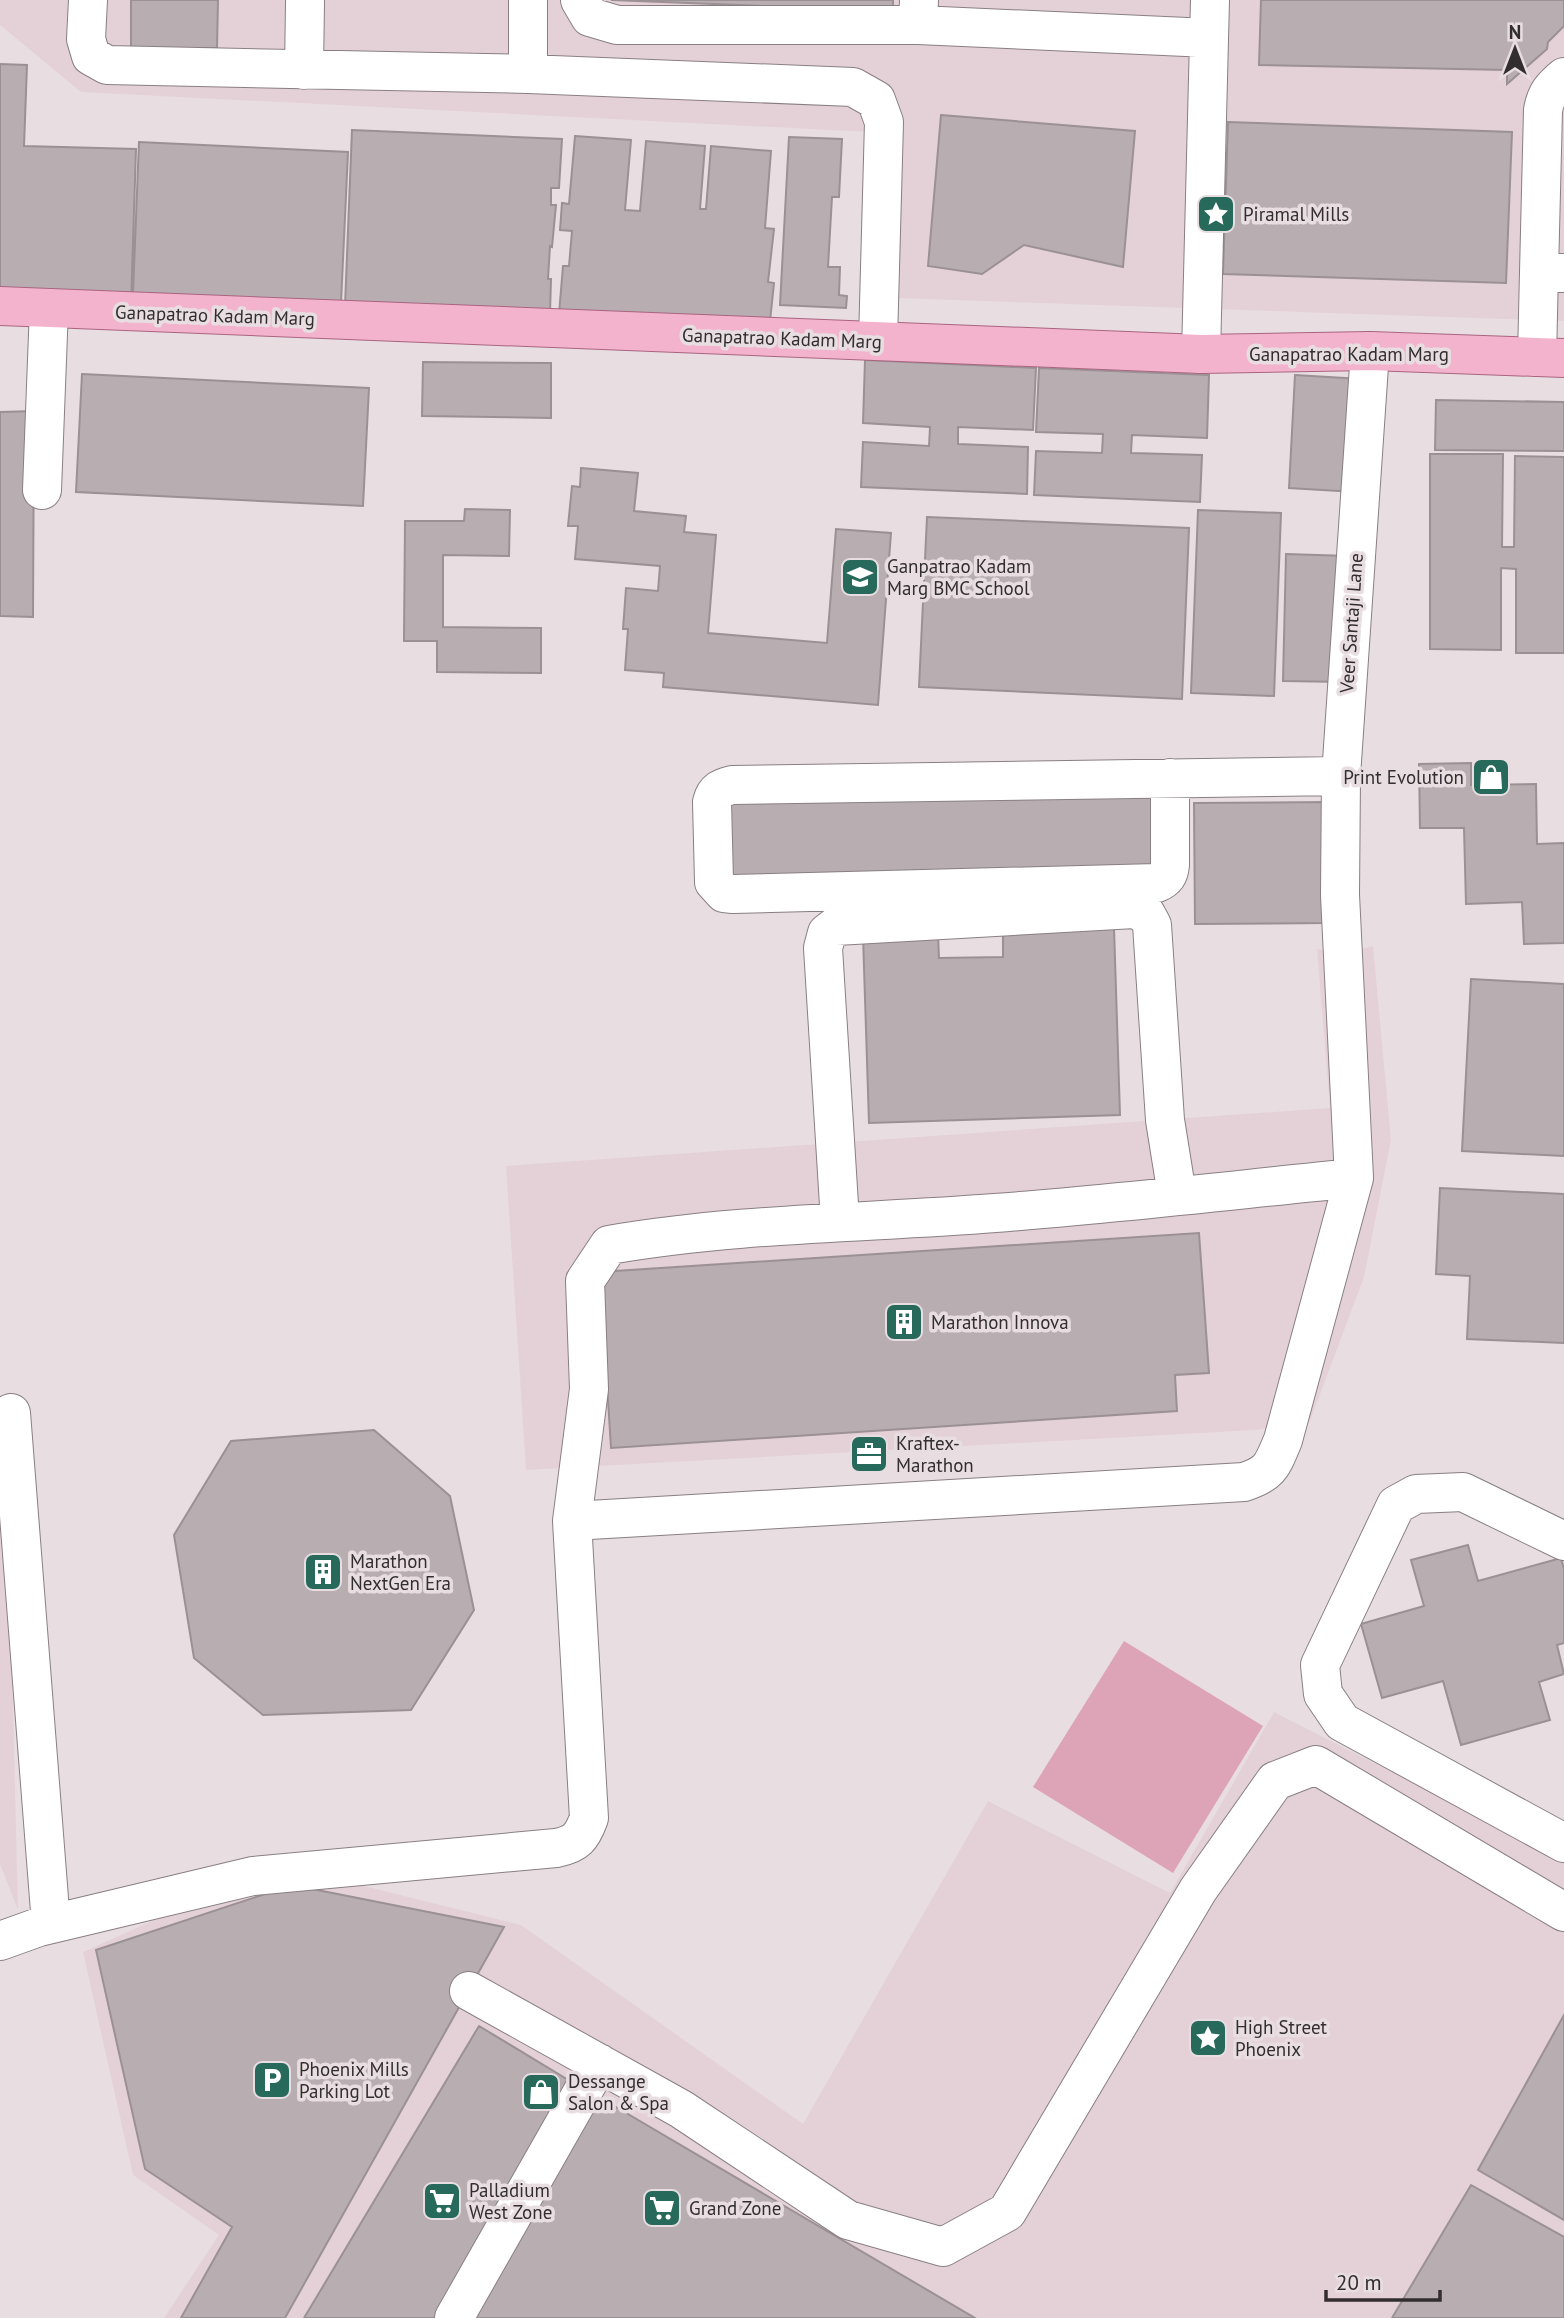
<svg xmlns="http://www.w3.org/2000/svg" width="1564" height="2318" font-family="'PT Sans',sans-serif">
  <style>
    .built { fill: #e4d1d7 }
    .green { fill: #dda3b7 }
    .building { fill: #b8aeb1; stroke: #9b9194; stroke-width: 2 }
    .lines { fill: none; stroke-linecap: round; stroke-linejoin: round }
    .minor-casing { stroke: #897f82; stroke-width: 40 }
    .major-casing { stroke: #aa647f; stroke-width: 40 }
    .minor { stroke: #fff; stroke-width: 38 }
    .major { stroke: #f3b3cc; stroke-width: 38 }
    .labels { text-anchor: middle; stroke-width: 7; stroke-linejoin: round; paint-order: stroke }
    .poi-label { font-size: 19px; fill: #322e30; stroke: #e8dee1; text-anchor: start }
    .street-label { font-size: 19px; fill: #322e30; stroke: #e8dee1 }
  </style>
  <rect width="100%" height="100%" fill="#e8dee1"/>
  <path class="built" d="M0,0H1564V321L866,297L869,132L81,92L0,25Z
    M1373,946L1391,1140L1364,1277L1310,1421L1256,1430L526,1470L506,1166L1330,1108L1317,949L1344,953Z
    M0,1454L8,1497L18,1910L0,1864Z
    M1274,1712L1564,1860V2318H164L219,2235L133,2175L83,1952L181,1908L352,1883L521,1925L803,2124L988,1801L1170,1893Z"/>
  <path class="green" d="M1124,1641L1263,1726L1173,1873L1033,1787Z"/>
  <path class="building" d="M131,0H218L217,48H131Z
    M611,0H893V11Z
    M1261,0H1564V26L1548,42L1547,49L1507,84V70L1259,65Z
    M0,64L27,65L24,146L136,149L131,305L0,301Z
    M941,115L1135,131L1123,267L1024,245L982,274L928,266Z
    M1228,122L1512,132L1506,283L1223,274Z
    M352,130L562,139L559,188H551V205H556L552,247L550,246L548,279H551L550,314L345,306Z
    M575,136L631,140L625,210L640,211L646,141L705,146L700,209H706L711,146L771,151L765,228L774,229L768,282L774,283L769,331L559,314L563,266H569L572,231L560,230L562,203L569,204Z
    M789,137L842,139L839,197H832L828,267H840L839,295L847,296L846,308L780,305Z
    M139,142L348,152L341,303L133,293Z
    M865,360L1036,368L1033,430L958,427V444L1028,447L1027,494L861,487L863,442L929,446L930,427L863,423Z
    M423,362L551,363V418L422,416Z
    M1039,368L1209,375L1207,438L1132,435L1131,453L1202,455L1200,502L1034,495L1036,451L1102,453L1103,434L1036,432Z
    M82,374L369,388L363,506L76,492Z
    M1295,375L1361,379L1355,492L1289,488Z
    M1436,400L1564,402V451L1435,450Z
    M34,411L33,617L0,616V412Z
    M1430,454H1503L1502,547H1514L1515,456L1564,457V653H1516V569L1501,568V650L1430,649Z
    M581,468L638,473L634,511L686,516L684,532L716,535L708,633L827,643L836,529L891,533L878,705L663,687L664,673L625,670L628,629H623L626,588L658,591L660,566L575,559L578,526H568L572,486L580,487Z
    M465,509L510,510L509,556L443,555V627L541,628V673L437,672V641H404L405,521H464Z
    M1198,510L1281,513L1274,696L1191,693Z
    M927,517L1189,528L1182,699L919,687Z
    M1286,554L1348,556L1345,682L1283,681Z
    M1471,763V785L1536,784L1537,844L1564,843V943L1524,944L1522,902L1466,904L1464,828H1420L1419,764Z
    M1153,789L1156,869L723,881L721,801Z
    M1326,802L1327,923L1195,924L1194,803Z
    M1114,928L1120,1115L869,1123L863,936L938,934L939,958L1003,957V931Z
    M1471,979L1564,984V1156L1462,1151Z
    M1440,1188L1564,1194V1343L1467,1339L1470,1276L1436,1274Z
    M1199,1233L1209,1373L1175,1375L1177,1411L611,1448L600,1272Z
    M374,1430L450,1496L474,1610L411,1710L263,1715L194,1658L174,1535L231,1441Z
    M1468,1545L1478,1581L1561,1558L1564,1569V1643L1557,1645L1564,1674L1539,1682L1550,1720L1461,1745L1443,1681L1382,1698L1361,1624L1424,1606L1411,1560Z
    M292,1885L504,1927L285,2318H181L232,2227L145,2169L96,1950Z
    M1564,2015V2220L1478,2170Z
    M479,2026L575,2084L443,2318H304Z
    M599,2097L975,2318H474Z
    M1471,2185L1564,2237V2318H1392Z"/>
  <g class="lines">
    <defs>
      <path id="minor" d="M88,0L86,39L91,56L107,65L528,74L853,87L876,100L884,122L878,341
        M528,0V74
        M580,0L590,17L617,25H918
        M919,0L918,25L1209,38
        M304,70L305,2
        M1564,77C1552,87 1546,94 1543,110L1539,272L1564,273
        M1201,354L1210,0
        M1537,357L1539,272
        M42,490L49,308
        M1170,778V865C1169,875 1166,879 1157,883L733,894L724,893L714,882L712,802C715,790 721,788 732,785L1341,776
        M840,1221L823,948L827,933L836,926L1134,909L1146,914L1152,925L1165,1120L1177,1195
        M11,1413L51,1924
        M572,1521L1244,1482C1271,1473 1272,1466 1283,1440L1354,1178L1340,895L1341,776L1370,351
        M1564,1541L1463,1492L1416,1494L1396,1505L1320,1665L1323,1694L1342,1722L1564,1843
        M0,1941L39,1927L253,1876L556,1848C577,1844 582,1837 589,1818L572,1521L589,1389L585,1281L609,1245C737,1223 866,1223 995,1213C1115,1204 1234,1190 1354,1178
        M469,1991L681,2109L848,2220L943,2247L1007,2212L1198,1890L1275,1781L1316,1765L1564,1912
        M454,2318L599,2063"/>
      <path id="major" d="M0,306L1201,354L1370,351L1564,358"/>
    </defs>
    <use href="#minor" class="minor-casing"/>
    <use href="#major" class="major-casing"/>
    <use href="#minor" class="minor"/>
    <use href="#major" class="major"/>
  </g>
  <defs>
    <symbol id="sight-square" viewBox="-11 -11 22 22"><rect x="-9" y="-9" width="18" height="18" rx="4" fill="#276a5b" stroke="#e8dee1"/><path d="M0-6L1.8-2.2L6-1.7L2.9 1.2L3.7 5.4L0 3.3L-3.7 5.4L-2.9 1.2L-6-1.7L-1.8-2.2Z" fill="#fff"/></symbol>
    <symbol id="school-square" viewBox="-11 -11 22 22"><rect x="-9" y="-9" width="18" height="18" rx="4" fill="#276a5b" stroke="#e8dee1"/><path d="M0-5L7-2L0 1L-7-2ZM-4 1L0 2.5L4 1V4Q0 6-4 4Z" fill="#fff"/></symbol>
    <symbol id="shop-square" viewBox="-11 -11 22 22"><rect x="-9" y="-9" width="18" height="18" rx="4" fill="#276a5b" stroke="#e8dee1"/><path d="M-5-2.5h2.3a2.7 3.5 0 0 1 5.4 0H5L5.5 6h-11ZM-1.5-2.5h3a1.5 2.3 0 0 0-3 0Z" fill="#fff"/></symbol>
    <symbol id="building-square" viewBox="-11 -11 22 22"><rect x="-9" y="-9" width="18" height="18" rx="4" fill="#276a5b" stroke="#e8dee1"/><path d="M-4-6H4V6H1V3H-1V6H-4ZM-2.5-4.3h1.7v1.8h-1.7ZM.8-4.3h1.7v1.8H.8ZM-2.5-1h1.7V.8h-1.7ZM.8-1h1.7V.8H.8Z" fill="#fff"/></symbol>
    <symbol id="office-square" viewBox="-11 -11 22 22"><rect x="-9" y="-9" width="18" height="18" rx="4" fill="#276a5b" stroke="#e8dee1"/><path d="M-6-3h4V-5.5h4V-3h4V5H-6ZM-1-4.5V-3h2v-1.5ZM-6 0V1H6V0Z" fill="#fff"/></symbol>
    <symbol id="parking-square" viewBox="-11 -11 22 22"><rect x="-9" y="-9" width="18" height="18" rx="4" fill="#276a5b" stroke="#e8dee1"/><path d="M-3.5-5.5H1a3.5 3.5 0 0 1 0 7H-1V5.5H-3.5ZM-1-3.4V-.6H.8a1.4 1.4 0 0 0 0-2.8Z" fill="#fff"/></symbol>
    <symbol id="supermarket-square" viewBox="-11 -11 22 22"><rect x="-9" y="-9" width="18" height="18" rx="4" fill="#276a5b" stroke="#e8dee1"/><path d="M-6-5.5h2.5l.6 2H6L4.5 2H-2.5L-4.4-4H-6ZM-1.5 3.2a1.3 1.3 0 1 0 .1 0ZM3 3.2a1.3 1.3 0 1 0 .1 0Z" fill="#fff"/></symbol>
  </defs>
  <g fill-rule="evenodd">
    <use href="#sight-square" x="1194" y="192" width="44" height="44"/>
    <use href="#school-square" x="838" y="555" width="44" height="44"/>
    <use href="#shop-square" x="1469" y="755" width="44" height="44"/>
    <use href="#building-square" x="882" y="1300" width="44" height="44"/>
    <use href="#office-square" x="847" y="1432" width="44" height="44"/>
    <use href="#building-square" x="301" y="1550" width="44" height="44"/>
    <use href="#sight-square" x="1186" y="2016" width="44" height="44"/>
    <use href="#parking-square" x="250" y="2058" width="44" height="44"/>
    <use href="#shop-square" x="519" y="2070" width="44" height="44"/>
    <use href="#supermarket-square" x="420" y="2179" width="44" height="44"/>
    <use href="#supermarket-square" x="640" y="2186" width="44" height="44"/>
  </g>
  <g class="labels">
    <g class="poi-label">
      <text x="1243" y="221">Piramal Mills</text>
      <text x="887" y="573">Ganpatrao Kadam<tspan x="887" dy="22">Marg BMC School</tspan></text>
      <text x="1464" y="784" text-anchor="end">Print Evolution</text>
      <text x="931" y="1329">Marathon Innova</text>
      <text x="896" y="1450">Kraftex-<tspan x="896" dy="22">Marathon</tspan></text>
      <text x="350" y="1568">Marathon<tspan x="350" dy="22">NextGen Era</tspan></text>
      <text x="1235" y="2034">High Street<tspan x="1235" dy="22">Phoenix</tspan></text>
      <text x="299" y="2076">Phoenix Mills<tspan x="299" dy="22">Parking Lot</tspan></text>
      <text x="568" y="2088">Dessange<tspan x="568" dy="22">Salon &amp; Spa</tspan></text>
      <text x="469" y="2197">Palladium<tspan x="469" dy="22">West Zone</tspan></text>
      <text x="689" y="2215">Grand Zone</text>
    </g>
    <g class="street-label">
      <text transform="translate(215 315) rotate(2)" y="7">Ganapatrao Kadam Marg</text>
      <text transform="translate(782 338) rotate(2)" y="7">Ganapatrao Kadam Marg</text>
      <text x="1349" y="361">Ganapatrao Kadam Marg</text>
      <text transform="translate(1351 623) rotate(-86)" y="7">Veer Santaji Lane</text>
    </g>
  </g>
  <g transform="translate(1515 49)" stroke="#e8dee1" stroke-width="5" paint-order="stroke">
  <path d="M0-5L12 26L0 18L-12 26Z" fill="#322e30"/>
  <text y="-10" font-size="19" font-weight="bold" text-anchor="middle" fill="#322e30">N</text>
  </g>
  <path d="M1326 2290v10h114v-10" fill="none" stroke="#322e30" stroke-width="3.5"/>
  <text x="1336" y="2290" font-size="21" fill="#322e30" stroke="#e8dee1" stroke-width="5" paint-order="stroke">20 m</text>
</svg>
